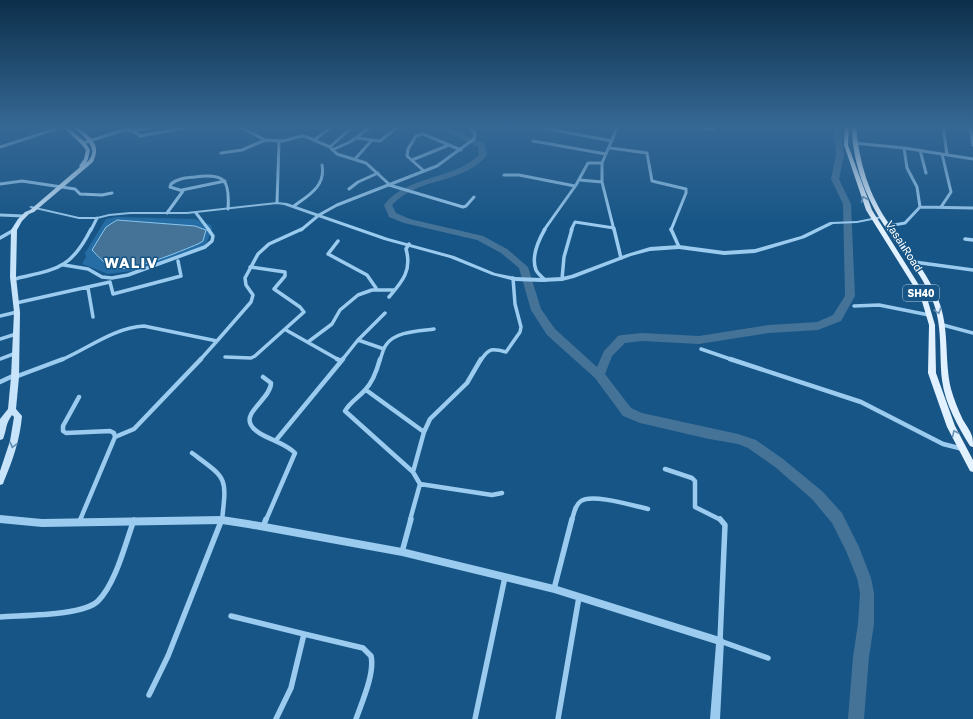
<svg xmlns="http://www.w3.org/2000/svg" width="973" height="719" font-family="'Golos Text',sans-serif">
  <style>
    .green { fill: #256da4; fill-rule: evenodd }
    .water { fill: #457398; stroke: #8dc8f1 }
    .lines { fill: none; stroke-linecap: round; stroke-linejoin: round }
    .river { fill: #457398; fill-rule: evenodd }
    .minor-far3 { stroke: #9bcbee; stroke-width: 3 }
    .minor-far2 { stroke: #9bcbee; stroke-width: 3.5 }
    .minor-far1 { stroke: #9bcbee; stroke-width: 4.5 }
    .minor { stroke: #9bcbee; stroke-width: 5.5 }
    .tertiary { fill: #9bcbee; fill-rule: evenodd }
    .secondary { fill: #c8e4fa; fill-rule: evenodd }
    .primary { fill: #e2f1ff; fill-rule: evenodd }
    .oneway { stroke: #6893b6 }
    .oneway2 { stroke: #5d8eb4 }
    .labels { text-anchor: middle; stroke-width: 3; stroke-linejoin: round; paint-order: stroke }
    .shield { fill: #165586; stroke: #b9ccdb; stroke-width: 1 }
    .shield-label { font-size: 10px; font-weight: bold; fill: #fff }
    .street-label { font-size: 11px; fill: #fff; stroke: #165586 }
    .district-label { font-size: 15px; font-weight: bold; letter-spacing: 1px; fill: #fff; stroke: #165586 }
  </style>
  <rect width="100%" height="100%" fill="#165586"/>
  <path class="green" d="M117,217L195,219L211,225L212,230L205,246L139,270L108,274L82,264L86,257L85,253L106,219ZM161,224L195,226L134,267L121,269L114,268Z"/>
  <path class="water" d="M117,220L195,226L206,230L203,241L198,244C181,251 129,273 114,268C104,264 99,257 92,250L106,227Z"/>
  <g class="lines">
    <path class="river" d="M434,126H443L485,144L487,155C463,185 419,176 392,205L396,213L410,219L483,236L507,249L528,267L541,309L555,329L597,367L604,351L618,336L622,335L642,333L699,336L769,325L817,322L833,315L845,296L843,204L831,179L836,155L833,126H840L844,155L839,179L851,204L855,296L841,321L818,330L769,333L699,344L642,341L625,343L612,356L605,374L631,408L642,413L738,434L756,440L783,459L822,491L842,513L859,547L871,578L874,593V624L869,657L864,719H848L853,657L858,624L860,593L857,578L846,551L832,523L812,499L775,467L748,448L738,444L709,439L640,423L623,416L595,378L547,335L531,310L519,268L501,253L477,240L404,223L389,217L384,205C408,174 452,181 479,155L478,147Z"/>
    <path class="minor-far3" d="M238,126L265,140L283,141L301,136L307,137L330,147L337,154L366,163L390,185
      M533,126L612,141
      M610,126L618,127
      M688,126L715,129L718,126
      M943,126L947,155
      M970,126L973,145
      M0,127L3,126
      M67,128L73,126
      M123,130L133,131L140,136L194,126
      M133,131L158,126
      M357,138L380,141L399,126
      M314,140L333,126
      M533,141L606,154
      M83,143L136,126
      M854,143L904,148L907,168L917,187L920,207L905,223L888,226
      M0,147L65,126
      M330,147L350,129L349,127L345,126
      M610,148L647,153L652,181L686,189V193L671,230
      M904,148L973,159
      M332,150L350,142L372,126
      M920,150L926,173
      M221,153L242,150L265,140
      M355,159L372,140
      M412,160L449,145
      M424,171L407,156L408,149L416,136L423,134L461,150
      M504,175H519L575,186
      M580,180L602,182
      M0,184L22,181L75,189L80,194L102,195L112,193
      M389,185L463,207L466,206L474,197
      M349,189L358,182L378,173
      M182,190L225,181
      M277,203L279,142
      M294,206C309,195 326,186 322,165
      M920,207L973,208
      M941,207L951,192L942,154
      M167,213L183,191L170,187L171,184C178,178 186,178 195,177C225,173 230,180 228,209
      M196,213L209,230
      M0,215L24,216
      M91,230L97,218
      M301,230L319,215L337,205L437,166L474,139L475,133L468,126
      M544,230L576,185L588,163H602
      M571,230L575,222L614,228
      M614,230L602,182V163L618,126"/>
    <path class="minor-far2" d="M545,229C538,241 531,257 536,270C538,274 542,277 545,280
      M614,229L621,258
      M671,229L679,247
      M0,238L14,230
      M965,239L973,240
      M338,241L328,254L367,275L376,288
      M914,262L973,270
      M64,265L88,269L102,277L112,278L128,275L205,247L212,241L213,236L208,229
      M14,279C55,269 70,271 91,229
      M562,279L564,257L572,229
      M88,288L93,317
      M389,297C403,281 412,270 406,249L409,244
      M16,303L110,282L113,294L181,276L178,261
      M854,306L879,305L929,315
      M0,316L17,312
      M943,325L973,333
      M286,330L339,360
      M0,339L16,334
      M358,340L384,349
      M308,342L332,324L340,310L358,295L372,290H395
      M701,349L733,360
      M225,357L251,358L255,356L304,312L300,307L274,289L285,276V272L250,267
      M0,359L16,353
      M61,360C89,348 113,328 144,326L217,341L251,302L253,295L246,285L245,278L258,254L269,244L302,229
      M200,360L217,341
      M342,360L358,340L385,313
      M380,360C382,355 383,349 386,345C395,331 420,331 434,329
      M481,360C489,348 492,348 506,352L520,332L521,327L515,304L513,278"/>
    <path class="minor-far1" d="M337,359L341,361
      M380,359C377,370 373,382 365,390C358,398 350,402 345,411L413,472L420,484L410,520
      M730,359L861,402L943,444L963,449
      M15,377L63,359
      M263,377L271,383C271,398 243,412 251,425C257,437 284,441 295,453L266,520
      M0,382L15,375
      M366,390L424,432
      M79,397L63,426V431L66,433L110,431L114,433L115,437L80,520
      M115,437L134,429L201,359
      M277,439L343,359
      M192,453C227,479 227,476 222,520
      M665,469L692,478L695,481V507L721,520
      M413,472L424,432L430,419L467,383L481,359
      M420,484L492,495L502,493
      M572,520C574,513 575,505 581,501C592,493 634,506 648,509"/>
    <path class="minor" d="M720,519L725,525L720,641L768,658
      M80,521L81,519
      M263,527L266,519
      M402,552L411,519
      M554,589L572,519
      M231,616L304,634
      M0,617C23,615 83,616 98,601C116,583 125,544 134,520
      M149,695L168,656L222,519
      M276,719L291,688L304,634L363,648L371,656C375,673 362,702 356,719
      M475,719L505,577
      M558,719L579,597"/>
    <path class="tertiary" d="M277,202L287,203L388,238L454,256L495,273L515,277L542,278L562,277L571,275L627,254L650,247L679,245L724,251L755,249L801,236L830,222L857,221L882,216L884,217L882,218L857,223L833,224L805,238L755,253L724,255L679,249L650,251L631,256L574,278L562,281L542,282L515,281L492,275L450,258L384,240L284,205L277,204L187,214H130L109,216L97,219H79L31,208L29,207L31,206L79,217H97L109,214L130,212H187Z
      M0,515L42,519L222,516L248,520L402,548L554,585L723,638L724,641L720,719H710L716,644L554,593L402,556L248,528L222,524L42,527L0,523Z"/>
    <path class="secondary" d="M62,126H66L85,142L90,150L88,159L86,163C103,148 81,136 73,126H77C90,138 102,143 93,162L34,212L29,214L22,221L17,230L16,277L20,312L19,377L16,409L22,416C20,439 13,460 4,481L3,484L0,485V471L10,441L14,417L12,415C5,425 7,429 3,439L0,440V419L8,409L11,377L14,312L10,277L11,230L18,219L25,212L30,210L80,167L79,166L84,159L86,150L81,144Z"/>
    <path class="primary" d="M845,126H849L848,145L872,210L927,298L935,325L936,373L955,426L973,460V472L970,471L947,427L928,373L929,325L921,298L866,210L844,145Z
      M852,126H856C859,162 869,196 890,225C907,249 927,272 938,299C950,328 944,359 951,389C954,399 958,410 963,420C966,425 970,430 972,436C973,439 973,444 973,447L970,446C958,426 945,404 942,380C939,353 943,325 932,299C921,272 900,250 884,225C865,196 852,161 852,126Z"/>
  </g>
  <defs><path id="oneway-chevron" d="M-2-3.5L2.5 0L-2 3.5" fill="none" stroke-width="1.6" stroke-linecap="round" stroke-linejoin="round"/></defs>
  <g class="oneway">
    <use href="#oneway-chevron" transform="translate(864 199) rotate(-111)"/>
    <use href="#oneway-chevron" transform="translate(938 311) rotate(73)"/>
    <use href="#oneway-chevron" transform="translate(955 433) rotate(-116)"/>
  </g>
  <use class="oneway2" href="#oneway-chevron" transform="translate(13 445) rotate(105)"/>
  <linearGradient id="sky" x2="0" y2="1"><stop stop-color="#0c2f4a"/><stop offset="0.56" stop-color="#366895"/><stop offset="1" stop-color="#366895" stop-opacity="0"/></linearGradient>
  <rect width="973" height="226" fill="url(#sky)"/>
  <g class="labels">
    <rect class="shield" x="903" y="285" width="36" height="16" rx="3"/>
    <g class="shield-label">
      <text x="921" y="297">SH40</text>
    </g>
    <g class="street-label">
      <text transform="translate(904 246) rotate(57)" y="4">Vasai Road</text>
    </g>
    <g class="district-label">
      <text x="131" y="268">WALIV</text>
    </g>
  </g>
</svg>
